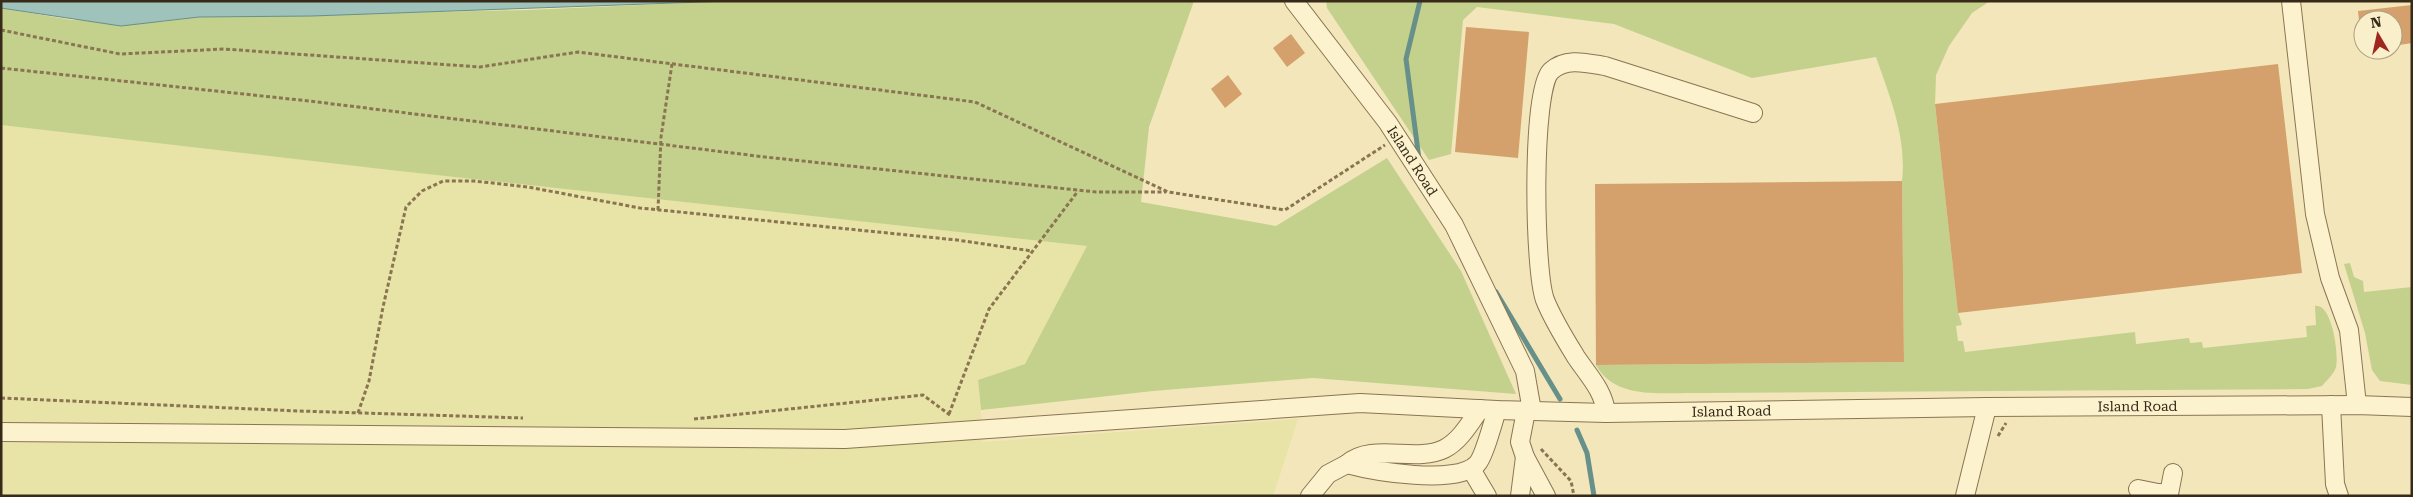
<svg xmlns="http://www.w3.org/2000/svg" width="2413" height="497" font-family="'Roboto Serif',serif">
  <style>
    .farmland { fill: #e8e3a6 }
    .green { fill: #c3d18d }
    .water { fill: #9fc2bb; stroke: #669089 }
    .lines { fill: none; stroke-linecap: round; stroke-linejoin: round }
    .stream { stroke: #669089; stroke-width: 5 }
    .building { fill: #d4a06b }
    .minor-casing { stroke: #8a7553; stroke-width: 20 }
    .path { stroke: #8a7553; stroke-width: 3; stroke-dasharray: 4 2.5; stroke-linecap: butt }
    .minor { stroke: #fcf2cd; stroke-width: 18 }
    .labels { text-anchor: middle; stroke-width: 4.5; stroke-linejoin: round; paint-order: stroke }
    .street-label { font-size: 14px; fill: #372a19; stroke: #f9efca }
  </style>
  <rect width="100%" height="100%" fill="#f2e6ba"/>
  <path class="farmland" d="M1,125L390,170L1087,246L1025,364L978,380L983,442L1298,419L1273,496H1Z"/>
  <path class="green" d="M730,1H1194L1149,127L1141,202L1276,226L1387,158L1461,271L1516,394L1313,378L1153,391L981,410L978,380L1025,364L1087,246L390,170L1,125V8L72,20L160,22L199,17L527,10Z
    M1326,1H1990L1972,13L1949,46L1936,75L1935,104L1958,312L1962,325L1956,326L1958,341H1963L1965,352L2135,332L2136,344L2189,338L2190,343L2202,342L2203,348L2307,337L2306,326L2316,325L2315,306C2332,303 2339,354 2336,367C2334,374 2327,380 2322,386L2308,389L1700,393C1664,392 1616,401 1596,365L1904,362L1902,181C1907,138 1890,97 1876,57L1752,78L1614,24L1477,7L1463,20L1451,154L1429,160L1327,8Z
    M2350,263L2354,277L2363,281L2364,292L2412,287V385L2380,381L2372,370L2365,333L2344,264Z"/>
  <path class="water" d="M1,1H730L312,16L199,17L121,26L1,8Z"/>
  <g class="lines">
    <path class="stream" d="M1419,159L1406,59L1420,1
      M1496,292L1560,399
      M1577,430L1587,453L1594,496"/>
  </g>
  <path class="building" d="M2412,5V43L2393,46V20H2359L2358,11Z
    M1466,27L1529,32L1518,158L1455,152Z
    M1291,34L1305,53L1287,67L1273,48Z
    M2278,64L2302,273L1958,313L1935,104Z
    M1228,75L1242,94L1225,108L1211,89Z
    M1902,181L1904,362L1596,365L1595,184Z"/>
  <g class="lines">
    <defs>
      <g id="minor">
        <path id="s1" d="M1294,1L1388,123L1454,225L1525,371L1532,411"/>
        <path d="M2291,1L2315,214L2330,278L2349,330L2357,405"/>
        <path d="M2331,405L2335,484L2339,496"/>
        <path d="M1480,409C1470,423 1460,441 1444,449C1415,463 1372,442 1347,464C1373,471 1457,486 1477,464C1484,457 1493,422 1497,410"/>
        <path d="M1526,411L1520,442L1525,457L1546,496"/>
        <path d="M1606,413C1604,391 1588,375 1576,357C1565,339 1553,320 1545,300C1534,271 1531,90 1551,71C1566,57 1587,63 1605,66L1753,113"/>
        <path id="s2" d="M1,432L845,439L1360,403L1497,410L1606,413L1987,407L2357,405L2412,407"/>
        <path d="M1471,469L1487,496"/>
        <path d="M2138,489L2158,493L2157,496"/>
        <path d="M2158,493L2169,494L2173,473"/>
        <path d="M1310,496L1328,474L1347,464"/>
        <path d="M1520,496L1525,457"/>
        <path d="M1965,496L1987,407"/>
      </g>
    </defs>
    <use href="#minor" class="minor-casing"/>
    <path class="path" d="M1,30L120,54L224,49L480,67L578,52L975,102L1168,192L1285,210L1385,145
      M1,68L309,101L765,157L1096,192H1166
      M658,210L661,137L672,64
      M1,398L299,411L523,418
      M358,413L369,381L383,307L406,207L422,191L443,181H474L528,187L640,208L957,240L1032,251
      M949,414L989,309L1078,191
      M694,419L923,395L950,415
      M1998,436L2006,423
      M1541,449L1571,481L1574,496"/>
    <use href="#minor" class="minor"/>
  </g>
  <g class="labels">
    <g class="street-label">
      <text dy="5" stroke="none"><textPath href="#s1" startOffset="199">Island Road</textPath></text>
      <text dy="5" stroke="none"><textPath href="#s2" startOffset="2138">Island Road</textPath></text>
      <text dy="5" stroke="none"><textPath href="#s2" startOffset="1732">Island Road</textPath></text>
    </g>
  </g>
  <rect width="2413" height="497" fill="none" stroke="#372a19" stroke-width="5"/>
  <g transform="translate(2378 35) rotate(351)"><circle r="24" fill="#f9efca" stroke="#aba083"/>
  <path d="M0-4L9 19L0 12L-9 19Z" fill="#9f271d"/>
  <text y="-8" font-size="14" font-weight="bold" text-anchor="middle" fill="#372a19">N</text>
  </g>
</svg>
